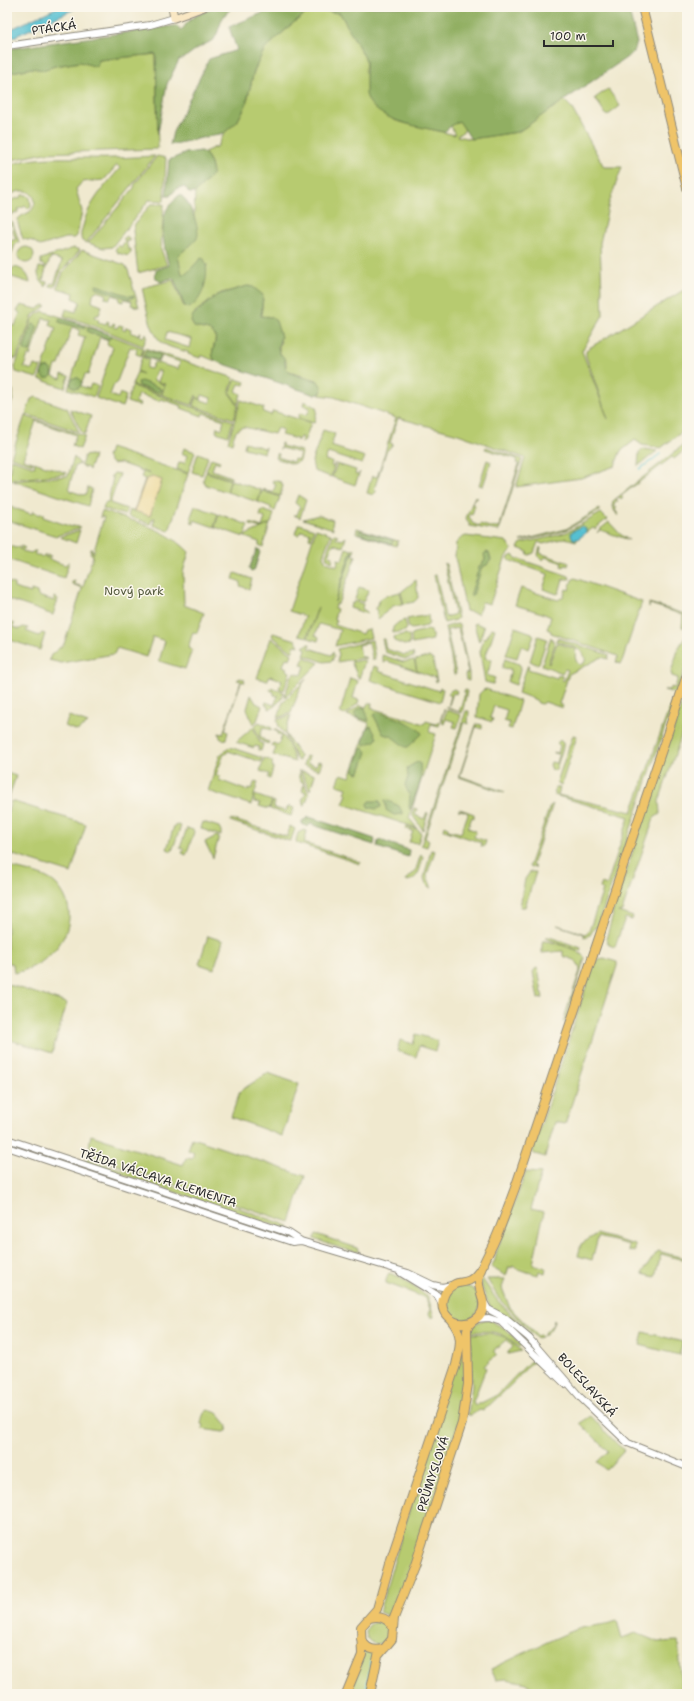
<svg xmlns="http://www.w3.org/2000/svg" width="694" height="1701" font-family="'Shantell Sans',sans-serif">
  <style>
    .green { fill: #b7cb6f; stroke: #717b4d; fill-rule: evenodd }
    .forest { fill: #91af62; stroke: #5e6d46 }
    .sand { fill: #eeda9e; stroke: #8c8264 }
    .water { fill: #56c0d1; stroke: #40767e }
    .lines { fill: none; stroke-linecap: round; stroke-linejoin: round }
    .stream { stroke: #56c0d1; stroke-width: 1.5 }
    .tertiary-casing { stroke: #8e8a7d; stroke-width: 8 }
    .secondary-casing { stroke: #8e8a7d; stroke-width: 9 }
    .primary-casing { stroke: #8e8a7d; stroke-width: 10 }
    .tertiary { stroke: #fff; stroke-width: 6 }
    .secondary { stroke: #f9e7c3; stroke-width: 7 }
    .primary { stroke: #efc469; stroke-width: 8 }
    .labels { text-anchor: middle; stroke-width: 3; stroke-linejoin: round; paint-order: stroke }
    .street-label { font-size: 12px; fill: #2b2b2b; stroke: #fbf7ec }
    .park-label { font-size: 12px; fill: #555b3f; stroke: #fbf7ec }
  </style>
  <rect width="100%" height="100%" fill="#fbf7ec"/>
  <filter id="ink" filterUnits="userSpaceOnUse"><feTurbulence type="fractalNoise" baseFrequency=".025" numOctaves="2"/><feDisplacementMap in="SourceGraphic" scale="8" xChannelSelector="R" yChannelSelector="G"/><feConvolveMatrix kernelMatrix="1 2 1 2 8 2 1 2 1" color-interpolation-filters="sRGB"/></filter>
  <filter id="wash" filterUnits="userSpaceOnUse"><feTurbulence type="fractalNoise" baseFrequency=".012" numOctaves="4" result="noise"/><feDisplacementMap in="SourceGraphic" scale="16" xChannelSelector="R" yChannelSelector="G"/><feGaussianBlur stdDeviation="0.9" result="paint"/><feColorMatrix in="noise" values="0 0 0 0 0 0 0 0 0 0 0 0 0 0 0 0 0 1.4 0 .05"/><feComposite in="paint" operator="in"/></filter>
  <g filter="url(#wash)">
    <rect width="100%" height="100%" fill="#f0e9cf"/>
    <path class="green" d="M317,10L340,13L366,60L365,72L393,120L455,135L451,126L459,120L465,130L457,136L471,139L518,132L564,100L571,107L604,167H622L609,203L600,243L603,315L582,351L608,419L586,356V350L687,288V428L661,448L642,445L635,440L620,452L615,466L581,478L516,487L525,458L458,434L398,418L390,443L393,444L386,452L374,490L377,491L373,495L367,493L372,476L377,477L396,418L334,397L319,395L321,393L317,380L289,372L286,368V361C280,354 277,350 281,341L268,316L264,317L261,316L263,299L250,286L221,293L195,312L194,327L209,330L215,335C217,345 208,352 215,361L201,355L200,358L188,354V352C180,350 171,348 164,344C150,336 146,303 142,288L173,280L184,307V305L190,307L204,288L207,264L183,275C168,253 187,252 197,238L194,215L195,193C209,178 220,171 204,152L218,146L224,133L237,122L246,105L254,71L264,50L293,23L308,12ZM167,332L192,339L190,348L165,340Z
      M156,54L158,148L156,149L45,153L7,161V73L32,68L43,70L55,66L80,62L97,66L99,60Z
      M608,89L620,106L607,116L595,98Z
      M155,156L86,243L82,241C80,236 81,232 83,226C88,203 105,186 120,168L117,165L104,180L82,182L76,189L82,211L77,236L75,238H66L40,246L33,241L23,239L18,224V219C22,214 30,214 33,208C38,200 32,190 22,191C17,191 12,194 7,196V166C32,156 60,158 87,158C109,159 132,157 155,156Z
      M157,156L166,158L164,201L149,200L112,247L103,248L88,243L134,188L135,184Z
      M22,195H27L30,198L31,206L28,209L26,206L18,209V212L8,216L7,202L21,197Z
      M151,204H164L161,249L167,265L138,273L133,230L135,224Z
      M7,221L13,223L19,242L15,245L11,255L7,256V231L10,241L16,239L14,235L12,225L7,226Z
      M127,236L130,241H126L128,249H131V252L128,256L118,253L115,250L118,245L121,247L125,241L123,239Z
      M18 255a8 8 0 1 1 16 0a8 8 0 1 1-16 0Z
      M74,248L80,250L61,272L55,287L50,286L51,283L54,284L62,261L51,257L47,267L41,264V259Z
      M82,250L125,265L128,270L139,307L131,305L132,301L124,299L123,302L119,301L120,298L113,295L110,299L105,298L106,294L96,291L93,294L92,302L102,306L99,315H96L95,317L99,319L98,322L106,324L107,321L109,322L108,325L112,326L113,323L115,324L114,327L117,328L119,325L123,326L122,329L125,331L126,327L132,329L131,333L139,335L140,332H141L140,336L143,337L146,333L147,337L143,346L89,324L64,316L66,309L76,312L80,302L73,298L74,293L57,288L63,273Z
      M14,267C23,268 29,275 30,283L9,276L12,269Z
      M39,267L46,268L43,281L47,282L46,287C40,281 36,275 39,267Z
      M21,305L37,309L44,305L46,306L33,315L16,359L7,356L9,344L7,343V338H9L10,334L7,333V324L15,326L20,313L17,311Z
      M43,311L88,326L143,348L141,356L145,348L234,378L229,393L238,405L234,419L193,406L196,398L210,403L211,398L202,395L201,399L196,397V395L192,405L162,395L165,384L158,382L161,372L157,370L153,380L164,385L161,395L132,385L137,372L143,374L137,371L142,357L149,360L146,368L151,369L154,362L178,369L180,362L162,356L159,362L136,354L137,349L130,347L116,384H114L110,395L118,398L120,393L126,396L122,407L96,398L113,347L107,344L108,340L100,337L88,375L85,374L81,386L89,389L91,384L98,386L94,397L68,389L85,337L78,335L80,330L72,327L59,365H56L53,376L61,379L62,374L69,376L65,388L39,379L56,328L50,325L51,320L43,318L30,356L28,355L24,367L32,370L34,365L41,367L37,378L16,372L15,367L32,320L37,314Z
      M236,379L245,382L244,385L239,384L236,391L241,394L238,404L230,393Z
      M132,386L233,421L228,436L216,432L217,427L222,429L224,420L203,413L202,416L181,408L182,406L161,399L159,401L138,394L135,402L140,404L139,406L127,402Z
      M7,387L13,390V399L7,416Z
      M36,397L67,408L79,432L26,414L31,399Z
      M241,400L264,408L263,412L271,415L273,411L311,423L304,442H301L303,437H300L297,441V439L281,435L283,430L277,428L274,434L244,427C235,428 234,436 232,443L228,442Z
      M304,401L316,407L317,411L314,423L298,418L300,413L307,415L310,408L303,405Z
      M70,409L91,416L85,434L82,433Z
      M25,416L85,436L80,449L72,446L76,435L36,421L23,459L33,462L32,464L11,457Z
      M323,430L335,434L331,446L365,457L362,464L328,453L325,460L332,462L331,466L333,467L335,463L331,477L314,471L312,461Z
      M245,442L264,448L266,447L264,453L244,448Z
      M687,442V448L674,459L672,457L621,496L623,498L621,500L619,497L616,499L618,502H615L614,507L617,508L615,510L619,515L618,516L612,507L613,501Z
      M281,443H282V446L301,451L302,453L300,461L293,464L275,458L278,453L279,454L278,457L293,462L294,459L298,460L300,453L281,448L280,450Z
      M486,447L522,459L499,531L470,526L466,518L475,496L478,498H474L472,504L475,505L472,515L470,514L469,518L471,519L472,523L479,526L480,524L490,527L499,528L519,464L516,463L517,459L485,449Z
      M110,448L188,474L169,531L153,525L155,518H153L150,524L128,516L130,510L134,511L145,479L141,477L143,472L151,474L120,463L112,464L107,457Z
      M184,448L195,452L188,473L177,469L179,462L185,463L187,455L182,454Z
      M644,449L657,451L638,466L639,452Z
      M198,453L208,457L202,475L192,472Z
      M90,455L94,456L89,470L88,468L81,466L84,456Z
      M74,457L80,464L75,466L69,487L71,491L83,495L86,494L88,487L92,489L88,506L13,481L68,476Z
      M211,458L220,461L219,463L215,461L212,470L231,477V479L206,471Z
      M11,459L35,467L34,462L67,473L66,474L7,480L10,471Z
      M487,460L491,462L483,486L479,485Z
      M337,464L356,470L355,474L358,475L360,472L355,485L332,477Z
      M206,472L230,480L227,492L206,485L203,480Z
      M114,473L120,474L110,503L127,509L125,515L103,509L105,503H108L113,477H110Z
      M231,480L261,490L258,502L227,492Z
      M273,480L281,482L283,486L280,496L263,490V489L273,492L276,484L272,482Z
      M262,491L280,497L275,511L271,510V507L258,502Z
      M298,495L306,500L300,518L294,515H297L300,507L295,503Z
      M7,506L32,514L33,511L40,515L41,513L43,514V517L72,527V526L81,527L78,529L56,536L7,520Z
      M195,506L218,514L214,527L194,520V524L192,523L191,516Z
      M599,509V511L566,530L550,535L520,541L566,529Z
      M262,510L274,514L271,523L261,528L250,525V523L262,527L265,518L260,516Z
      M102,511C133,521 166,528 189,552L183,572L184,605L204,613L197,633L193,632L188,648L192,650L185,669L159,661L165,641L153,637L146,657L117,648L114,654L61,663L49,660L51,655L64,644L82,589L80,587L72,584V582L75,581L74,584L83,587L93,556L90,553L91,549H93L92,552L93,554L104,517H100Z
      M601,513L607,519L595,529L593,528L586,533L587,531L576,541L565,538L543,544L538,542L534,553L529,555L527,554L528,552L518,548L521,543L551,537L567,532Z
      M219,514L248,525L244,537L215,527Z
      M319,515L333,520L332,525L333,529L303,519Z
      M609,522L620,534L629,540L600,530L597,533L599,530Z
      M270,524L263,547L259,545V542L245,537L246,535Z
      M300,524L314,529L311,539L309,538L310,533L301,531L299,535L295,534L298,525Z
      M357,528L398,541L396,546L356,533Z
      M316,529L331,534L323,556L326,562L337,566L338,559L342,560L346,548L352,550L355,549L353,555L356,556L338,604H336L334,608L337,609L334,619L337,620L335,625L362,634L364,630L369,629L371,638L335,646L340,630L319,624L315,635L319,637L318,641L308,638L318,607L307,637L299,635L305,616L289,611Z
      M80,530L76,543L60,537Z
      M335,534L338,535L335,538L342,540L346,537L343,547L333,544L329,556L333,557L332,562L327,559L326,555L333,535Z
      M466,536L506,541L512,550L506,556L490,604L482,602L478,614L466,611L455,557L456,543L461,538Z
      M7,545L16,548L19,546V549L21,550V546L25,548L22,551L31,553L34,551H36L34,554L42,557L45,554V557L47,558V555L51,556L48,559L65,565L69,562L64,578L7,559Z
      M540,547L541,548L540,553L569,563L568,566L565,565L564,567L561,566L562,563L545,557L543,560L539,557L538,554Z
      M513,555L516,558L569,576L570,579H563L559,593L557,594L543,589L548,574L508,560L509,557Z
      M444,563L446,564L458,618L456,620L444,623L434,575L436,574L445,616L446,617L455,614Z
      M235,573L252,579L249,589L240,586L241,582L233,579Z
      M575,578L642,602L621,664L616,662L618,656L551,633V631L547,629L551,617L542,613L515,605L521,588L558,600L563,597L566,589L569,590L572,580Z
      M416,580L418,598L414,602L404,604L401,592Z
      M7,582L14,584V588L31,593V590L37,592L38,596L54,601V597L58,599L53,615L7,599Z
      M359,587L369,590L363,602L355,599Z
      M400,592L403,604L393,606L378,619L376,608L380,599L388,595Z
      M354,601L363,604L362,609L366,611L367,614L350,608L351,603L353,604Z
      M649,603L685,614L687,616V625L684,628L682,627L683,615L650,604L649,607Z
      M428,615L429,623L427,626L412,629L409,628L407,619Z
      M405,620L407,628L405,631L393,633V627L399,622Z
      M10,622L15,624L12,627L20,629L23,627L28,628L26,631L39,636L42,633L45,634L40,650L7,639V625Z
      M476,623L484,627L479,642L474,624Z
      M457,624L459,625L469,673V681L466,680L465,674L468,673L458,628L447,630L456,674L454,675L445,627Z
      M515,627L532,633L534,636L529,649L521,646L517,658L506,655Z
      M492,628L495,629L485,658L492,660L487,675L495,678L493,684L485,682L480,652L484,638H486Z
      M428,630L431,631L433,640L412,644L411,636L413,633Z
      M273,633L296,640L299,646L295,645L292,652L291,651L272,636Z
      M406,634L409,636L410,644L404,645L394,641L393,637Z
      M687,634V663L597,928L595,927L590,935L584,937V934L557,925L585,934L589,931L603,890L600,888L602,883L607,885L629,817L554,795L555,788H560L558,795L632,812L675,693L664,690H668L672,687L675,688L678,678L672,676L671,672L679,647Z
      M538,636L547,639L539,663L536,664L530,661Z
      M551,637L555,644L548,663L549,664L557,643L576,649C575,655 574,661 580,665L585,662C587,648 567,645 556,641L557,638L609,655L608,659L602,657L569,674L559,704L563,706L562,708L545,702L542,704L538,703L536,700L518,693L527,667L529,665L528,669L557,678L558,675L562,676V680L564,681L568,670L565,669L562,673L542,665Z
      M271,638L292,654L290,659L286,658L283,666L287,668L286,670L290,672L284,690L279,689L282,680L270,676L267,681L257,678Z
      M382,639H384L386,649L404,655L413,653L414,657L405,659L385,652Z
      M372,640L375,658L374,660L371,659L372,657L369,643L359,645L361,657H365L366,659L362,658L337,662L339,654L337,649Z
      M308,644H310L309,648L331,655L333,652L334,656L332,661L324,662L304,655L306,649L303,647Z
      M382,655L403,662L414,660L417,671L387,661L384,663Z
      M304,657L319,663L284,698L291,677L294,673L302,675L305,666L301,665Z
      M429,657L433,660L437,682L435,681L436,678L417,671L415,660Z
      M505,659L519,664L521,667L516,685L508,682L511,669L502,668Z
      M362,660L365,661L359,679L351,662Z
      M374,666L379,668L378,671L439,691L440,688L443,689L440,702L370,680Z
      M240,678L244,679L245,682H241L225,730L228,732L226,739L223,740L220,738L219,733L223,734L241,681L237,680Z
      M350,678L358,681L353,698L359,700L358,703L345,715L340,713Z
      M306,679L301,686L291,713L278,718L283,702Z
      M270,688L284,692L281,700L271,709L268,708V706L265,704L266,702L274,705L278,696L274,695V692L270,690Z
      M687,688V719L659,801L660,814L654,818L622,911L618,912L633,917L632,920L625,918L615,947L609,945L606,939L613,915L612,914Z
      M454,689L457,691L456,694L453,693L448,708L459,712L465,693L463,692L464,691L466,690L467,692L462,713L445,707L439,726L431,724L429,732L436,734L409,818L417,828L343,804L347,794L345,793L347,788L337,785L341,774L350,777L369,723L347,715L360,705L366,707L368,703L372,704L371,708L424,724L426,721L436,724L440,721L445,707H448L451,696L448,694L450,691Z
      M486,689L520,701L512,729L508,728L510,723L504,721L507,710L494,706L490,718L493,719L492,722L477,717L479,694L483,690Z
      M251,695L256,703L262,706L257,721L253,724L247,709Z
      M447,710L461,715L457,728L453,727L455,722L446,719L444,724L442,723Z
      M466,711H469L468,724L464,722L425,838L429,841L427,847L421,845Z
      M291,715L285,733L300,756L299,761L296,759L285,734L279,727L277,720Z
      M69,716L88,723L77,731L65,726Z
      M259,722L272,728L271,730L263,727L260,736L263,738V740L269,742L268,744L261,741L254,726Z
      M478,724L482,725V729L476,727L460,776L505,792L504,793L459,777L476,725Z
      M253,727L260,743L263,744L261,751L258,750L259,747L255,746L254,748L236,742Z
      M274,729C286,733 291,751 295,762L273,755L276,748L272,746L273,743L278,745L282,736L278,735V732L273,730Z
      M573,735L577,736L561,786L558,784L557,782Z
      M560,740L563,743V747L556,770H552L550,765L551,762L557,763L559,755L554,753V752L558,753L560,746L557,743Z
      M230,747L262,758L261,762L228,751L226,754H224L216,775L220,776L219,780L248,791L249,788L252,789L255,781L258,782L251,805L208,791L220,755Z
      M306,756L309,757L307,763L316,766L318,761L322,762L319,770L303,765Z
      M264,758L272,761L273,769L270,779L268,778L269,774L260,771Z
      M299,770L309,794L305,805H304L302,799H303L306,792L302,791L304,784L299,779Z
      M301,771L315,775L310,790Z
      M7,773L16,776L7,803Z
      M255,795L272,801L269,809L259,806L260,803L254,802V797Z
      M11,801L86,824L71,873L7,853V815Z
      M273,801L275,802L274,808L286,811L288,806L294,808L291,816L270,809Z
      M553,804L532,865L536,867L530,868L529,866L550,806Z
      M414,808L417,809L415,815L424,819L427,812L428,813L423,830L412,815Z
      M460,809L474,814V818L472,817L468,828L476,831L474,837L486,841L484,847L481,846L482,843L444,830L445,826L448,827V830L461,833L468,814L465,811L458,810Z
      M231,819L287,837L290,826L295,829L291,840L289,841L230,821Z
      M203,822L219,827L221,831V836L202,829L201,828Z
      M178,825L181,826L172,851L167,849L174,826Z
      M406,826L419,830L421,834L418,843L409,842L413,831L405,828Z
      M187,828L193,830L194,832L186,855L182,853L184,849L180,848Z
      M303,830L307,831L304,843L361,862L360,864L297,843L296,840L298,833Z
      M216,836L219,837L213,858L205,842Z
      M431,850L435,851L427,875L431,886V889L426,884L424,878Z
      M421,854L423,857C420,868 419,881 405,881L406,879L415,872Z
      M7,866C20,870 46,874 56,884C89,920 54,966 14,973L13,964L7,962Z
      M530,872H536L525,907H520L525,879Z
      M208,936L223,941L214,969L199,964Z
      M546,937H550L581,948L580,951L548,939Z
      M543,941C553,941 580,950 585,958L565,1022H563L565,1015L580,971C579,959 572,960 563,956V951L542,953V944Z
      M604,958L617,962V966L565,1124L555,1122L545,1157L532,1153L594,962L596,963L599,959Z
      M536,968L538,969L543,998L538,999L533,972Z
      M7,984L67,1003L52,1053L7,1039Z
      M416,1034L438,1041L435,1051L419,1046L416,1057L397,1051L400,1040L413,1044Z
      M268,1073L299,1084L282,1136L231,1117L240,1091Z
      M91,1135L183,1165L186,1158L192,1159L194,1152L188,1150L192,1138L305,1176L290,1222L96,1158C88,1150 89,1144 91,1135Z
      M87,1158L239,1208L289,1226L288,1230L85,1162Z
      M84,1167L286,1235L285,1237L83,1169Z
      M526,1172L541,1173L531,1209L544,1212L533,1264L546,1268L545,1273L539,1271L538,1275L517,1269V1268L512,1266V1268L509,1267L506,1276L491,1267L495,1260L497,1250Z
      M316,1234L357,1248L359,1252L343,1249L314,1239Z
      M597,1234L635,1245V1252L628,1250L629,1245L598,1237L592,1260L578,1256L581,1244Z
      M658,1251L687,1259V1261L661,1254L655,1277L642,1274C643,1271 656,1253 658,1251Z
      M389,1273L400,1277L428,1297L434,1317H431L429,1315L430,1309L426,1298L386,1283V1280Z
      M481,1277L497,1300L531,1335L529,1337L490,1307L482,1288Z
      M487,1279H505L502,1288L510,1308L538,1336L540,1334L542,1336L553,1324L554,1320C553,1329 546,1336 537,1338L499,1299Z
      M446 1303a17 17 0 1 1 34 0a17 17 0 1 1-34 0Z
      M487,1319L506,1329L521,1345L519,1347C500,1330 495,1331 470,1332C473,1324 478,1321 487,1319Z
      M643,1332L683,1342L679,1355L640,1345Z
      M490,1333L506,1337L521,1351L508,1354V1352L513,1347L506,1340L495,1349L494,1352L497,1355L484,1366L486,1368L473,1402L475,1406L497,1395L529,1362L535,1360L540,1364L539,1365L534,1362L530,1364L512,1384L483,1411L480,1410L471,1415H468L472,1385L470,1334Z
      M462,1334H464L466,1369L463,1409L413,1564L391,1617L379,1612Z
      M209,1410L217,1413L228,1426L227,1431L223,1432L202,1429L203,1425L201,1424C202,1418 203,1411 209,1410Z
      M591,1416L618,1445L625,1450L606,1470L597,1462L608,1451L580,1423Z
      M617,1621L622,1638L636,1633L658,1642L678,1641L683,1694H534V1691L527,1683L506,1679L496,1680L491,1669C519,1656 547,1641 575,1630C589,1625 603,1626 617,1621Z
      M366 1633a11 11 0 1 1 22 0a11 11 0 1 1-22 0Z
      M365,1650L376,1654L368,1694H349Z"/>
    <path class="forest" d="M215,7H233C219,19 223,20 216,36C213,42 206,43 200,47C192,51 188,57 179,60L167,84L158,133L156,54L99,60L97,67L80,62L55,66L43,70L32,68L7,73V49L173,26H177L180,30C185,28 185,24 189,21C196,14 207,11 215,7Z
      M277,7H628L637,43L633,52L626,58L518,132L471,139L459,121L451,126L444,132C421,127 372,121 366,94V60L340,13L317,10L308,12L293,23L264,50L254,71L246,105L237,122L224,133L170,145L173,132L209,59L237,50L229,27Z
      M201,151C209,155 213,166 212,175L195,193H189L186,188C179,185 174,191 170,196H166L169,160L186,153Z
      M180,195C189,199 201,230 197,238C193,245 183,250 178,256L182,274H186L201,258L204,259C211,272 203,303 188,308L184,305L174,279L172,278L160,282L155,277L156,270L168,266L169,265C164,251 160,225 166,211C168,206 174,201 178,196Z
      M97,285L130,296L133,295L134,297L129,299L96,288L95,286Z
      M247,286L253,287L263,295L261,316L271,317L276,321L281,337L278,346L279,353C288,359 283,362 287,370C290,375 312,379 318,381L322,388L321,393L315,395L215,361C208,351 218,345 215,335L209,330L194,327L191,321L193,315L217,295Z
      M61,318L85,326V329L59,322V319Z
      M34,324L37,326V328L30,351L28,352L25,351L24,348L32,325Z
      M87,328H89L111,335L112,337L109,339L88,332Z
      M146,350L161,355L159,361L144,356Z
      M41.5 373a5.5 5.5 0 1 1 11 0a5.5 5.5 0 1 1-11 0Z
      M70.5 383a5.5 5.5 0 1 1 11 0a5.5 5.5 0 1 1-11 0Z
      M141,381L160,388V392H158L139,386L138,382Z
      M359,530L393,540V542L391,544L359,533Z
      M257,549L260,550V552L254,571L251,572L249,569Z
      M351,551L353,552L335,602V601Z
      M486,552L489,553L491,560L487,565L482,567L473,595L470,596L479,567L485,560L484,554Z
      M361,707L365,708L369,721L356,717L354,713Z
      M378,712C389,716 418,724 422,734L408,747H405L391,736L383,734L374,716L375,714Z
      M371,726L377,738L375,741L365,745L363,741L367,728Z
      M364,748L367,752L360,772L356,773L354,770L361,749Z
      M417,762L420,763L421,780L410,810L409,807L410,797L405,785L408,777L407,768Z
      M386,800L399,806L403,814L394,815L386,810V805L384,801Z
      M369,801H380L381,807L376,809L368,807L367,804Z
      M309,817L375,839L374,845L310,824L308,827L302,824V821Z
      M380,840L409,850L408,857L377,847L378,841Z"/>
    <path class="sand" d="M153,477L162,480L150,516L134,511L146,479Z"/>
    <path class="water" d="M58,7H79L7,40V31Z
      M582,526L586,529V533L578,539H573L571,535V532Z"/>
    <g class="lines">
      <path class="stream" d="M682,437L687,433
        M640,469L660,454
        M365,1694L372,1658"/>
    </g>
  </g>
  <g filter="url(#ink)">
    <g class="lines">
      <defs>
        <path id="tertiary" d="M7,46L150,25L174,18
          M7,1139L289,1233L301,1241L408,1273L433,1285L442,1287L452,1285
          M7,1147L292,1242L301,1241
          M401,1273L437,1295L442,1304
          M484,1302L488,1309L505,1318L529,1338L581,1398L628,1443L687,1467
          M475,1319L489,1318L501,1322L565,1384"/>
        <path id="secondary" d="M172,7L174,18L204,7"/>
        <path id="primary" d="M642,7L687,188
          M484,1264C480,1270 476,1277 470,1280C465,1283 459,1282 455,1284C442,1290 438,1307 448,1317C453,1322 459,1324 465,1323C472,1323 479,1318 482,1312C487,1299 476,1289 479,1276C482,1264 489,1253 494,1242C502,1225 508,1206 515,1188L687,675
          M370,1618C380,1615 389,1619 393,1628
          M361,1639C366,1649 375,1652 385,1648
          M346,1694L362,1655L361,1627L377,1609L392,1556L456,1365C460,1347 464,1335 451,1320
          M370,1694L378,1656L392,1639L394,1618L415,1565L462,1423L468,1384L467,1330L469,1325L473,1321"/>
      </defs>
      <use href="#tertiary" class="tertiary-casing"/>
      <use href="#secondary" class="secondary-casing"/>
      <use href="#primary" class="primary-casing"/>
      <use href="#tertiary" class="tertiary"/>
      <use href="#secondary" class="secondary"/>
      <use href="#primary" class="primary"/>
    </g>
  </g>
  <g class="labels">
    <g class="street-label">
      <text transform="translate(54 28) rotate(-8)" y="4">PTÁCKÁ</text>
      <text transform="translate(158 1178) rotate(18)" y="4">TŘÍDA VÁCLAVA KLEMENTA</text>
      <text transform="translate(587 1385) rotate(48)" y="4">BOLESLAVSKÁ</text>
      <text transform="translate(433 1474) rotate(-72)" y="4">PRŮMYSLOVÁ</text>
    </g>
    <g class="park-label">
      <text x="134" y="595">Nový park</text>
    </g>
  </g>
  <rect width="694" height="1701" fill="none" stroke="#fbf7ec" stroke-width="24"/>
  <path d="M544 40v6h69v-6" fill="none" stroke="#2b2b2b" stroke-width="2"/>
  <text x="550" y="40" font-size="12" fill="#2b2b2b" stroke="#fbf7ec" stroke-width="3" paint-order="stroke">100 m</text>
</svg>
